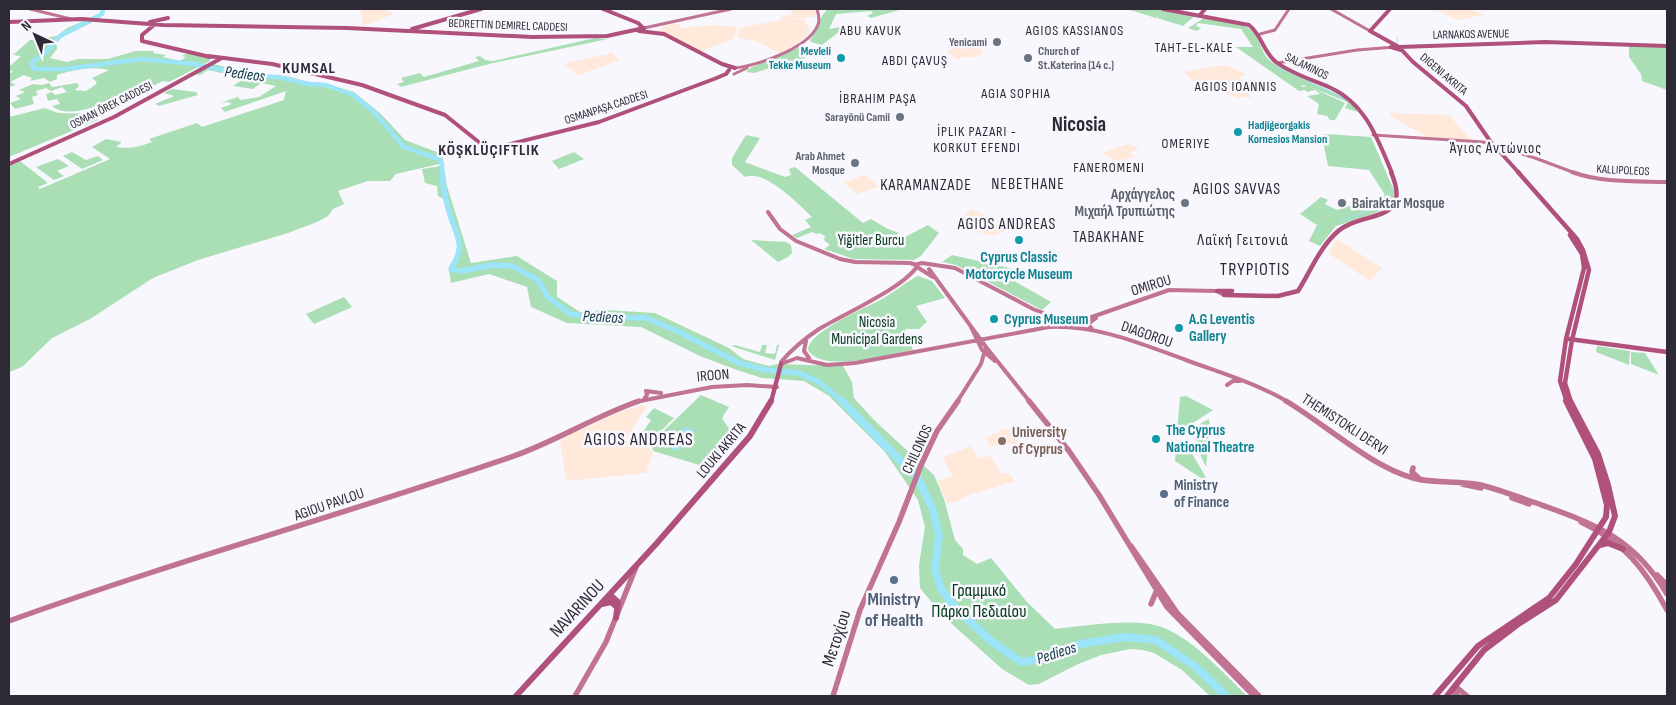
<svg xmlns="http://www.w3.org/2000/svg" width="1676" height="705" font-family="'Sofia Sans Condensed',sans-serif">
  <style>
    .education { fill: #ffe9db }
    .green { fill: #aadeb5 }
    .water { fill: #9ce4f8 }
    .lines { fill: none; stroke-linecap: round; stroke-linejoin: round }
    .stream { stroke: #9ce4f8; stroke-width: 1 }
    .river-far2 { stroke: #9ce4f8; stroke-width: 4.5 }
    .river-far1 { stroke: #9ce4f8; stroke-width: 5.5 }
    .river { stroke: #9ce4f8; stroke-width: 8 }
    .secondary-far2 { stroke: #c17392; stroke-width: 3 }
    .secondary-far1 { stroke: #c17392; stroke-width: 4 }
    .secondary { stroke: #c17392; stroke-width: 5.5 }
    .primary-far2 { stroke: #b0517b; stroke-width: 4 }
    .primary-far1 { stroke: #b0517b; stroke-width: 4.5 }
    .primary { stroke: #b0517b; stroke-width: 6 }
    .worship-dot { fill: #6b7280; stroke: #f8f7fd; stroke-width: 2 }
    .culture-dot { fill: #0f9aa8; stroke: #f8f7fd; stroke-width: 2 }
    .education-dot { fill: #8d6e63; stroke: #f8f7fd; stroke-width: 2 }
    .service-dot { fill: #5c6f8a; stroke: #f8f7fd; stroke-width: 2 }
    .labels { text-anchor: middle; stroke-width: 5; stroke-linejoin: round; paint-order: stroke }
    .far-street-label { font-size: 12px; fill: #2d2a36; stroke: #f8f7fd }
    .far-worship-label { font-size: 12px; font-weight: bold; fill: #5b616d; stroke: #f8f7fd; text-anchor: end }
    .far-culture-label { font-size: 12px; font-weight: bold; fill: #0d838f; stroke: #f8f7fd; text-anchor: end }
    .far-neighbourhood-label { font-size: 14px; letter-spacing: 1px; fill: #2d2a36; stroke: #f8f7fd }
    .far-quarter-label { font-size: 15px; letter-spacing: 1px; fill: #2d2a36; stroke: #f8f7fd }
    .worship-label { font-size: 15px; font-weight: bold; fill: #5b616d; stroke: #f8f7fd; text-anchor: end }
    .park-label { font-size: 15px; fill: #043718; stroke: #f8f7fd }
    .culture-label { font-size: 15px; font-weight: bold; fill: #0d838f; stroke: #f8f7fd; text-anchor: start }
    .street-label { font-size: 15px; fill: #2d2a36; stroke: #f8f7fd }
    .education-label { font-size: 15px; font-weight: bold; fill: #785e54; stroke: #f8f7fd; text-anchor: start }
    .service-label { font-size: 15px; font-weight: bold; fill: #4e5e75; stroke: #f8f7fd; text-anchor: start }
    .far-district-label { font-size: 16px; font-weight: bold; letter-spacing: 1px; fill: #2d2a36; stroke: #f8f7fd }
    .water-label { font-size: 16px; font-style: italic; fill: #0c3843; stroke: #f8f7fd }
    .neighbourhood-label { font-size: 16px; letter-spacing: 1px; fill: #2d2a36; stroke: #f8f7fd }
    .quarter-label { font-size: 18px; letter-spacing: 1px; fill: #2d2a36; stroke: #f8f7fd }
    .near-park-label { font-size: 18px; fill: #043718; stroke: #f8f7fd }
    .near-service-label { font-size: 18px; font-weight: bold; fill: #4e5e75; stroke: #f8f7fd }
    .near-street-label { font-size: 18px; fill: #2d2a36; stroke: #f8f7fd }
    .far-town-label { font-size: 21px; font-weight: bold; fill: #2d2a36; stroke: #f8f7fd }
  </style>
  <rect width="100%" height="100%" fill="#f8f7fd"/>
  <path class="education" d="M360,9H384L394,14L363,26Z
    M790,9H815L816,13L814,17L788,19H805V24L811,28L807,36L788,49L779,53L758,42L737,37L740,28L781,20L780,17L793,14Z
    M1434,9H1471L1484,15L1457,20Z
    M678,23L681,28L717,25L737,27L733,39L702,51L660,30L663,26Z
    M975,38L985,43L980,45L984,48L980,51L984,53L973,58L966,57L957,59L946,52L952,50L950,47L959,46Z
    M612,53L620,60L579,75L564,64Z
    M1224,65L1242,72L1246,74L1239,77L1250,84H1254L1261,87L1245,91L1253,97L1238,98L1193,81L1184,72Z
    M1390,113L1449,115L1471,140L1427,137L1389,115Z
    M1129,144L1139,149L1130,153L1135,157L1117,161L1103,154L1112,149Z
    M861,176H867L879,187L857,194L842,181H849Z
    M971,209L989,217L996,224H999L1006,231L991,235L978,232L960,223L959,222Z
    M1337,239L1382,268L1370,281L1331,255L1329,252Z
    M643,405L647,406L625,441L643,442L653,453L646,473L576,480L566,479L560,443L563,438L621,411Z
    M1003,429H1014L1018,444H1000L990,447L986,438Z
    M971,446L979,458L991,456L1002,474L1009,473L1015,481L966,496L956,502L947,503L937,481L952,476L943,457Z"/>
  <path class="green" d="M828,9H903L871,18L867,16L873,13L871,11L836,14L829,29L840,27L844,28L822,45L811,42L810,40C817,31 819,16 828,9Z
    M1127,9H1157L1196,15L1183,26L1157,18L1162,13L1156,18Z
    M1204,18C1217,20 1248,22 1255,34C1262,45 1262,56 1273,63C1295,77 1321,86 1344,97L1353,104L1358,112L1345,108L1348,103L1345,101L1308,86L1345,103L1335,120H1330L1327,116L1317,114L1319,104L1307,96L1320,94L1315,90L1307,92L1302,87L1306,86L1305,85L1301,86L1305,90L1299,91L1236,47H1253L1241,29L1198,23L1196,26L1201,28L1197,31L1188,28Z
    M84,21L93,22L56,40L57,49L50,58L67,62L78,59H107L136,51H154L153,53L166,55L163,57L180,61L186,57L182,56C190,51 200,55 209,57L210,61L169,82L163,81L138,93L128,91L115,97L129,102L112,111L102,110L111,106L104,103C90,109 65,117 52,106L60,104L57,99L48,101L46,94L52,92L55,95L67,92L62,87L51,91L46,88L36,91L38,95L32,97L34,104L15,109L10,103L21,99L16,96L25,92L19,90L33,84L42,85L49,83L52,87L77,83L79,86L75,90L86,91L95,85L97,82L92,78L109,70C92,66 74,70 57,75V79L50,82L44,78L30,81L32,78L24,75L10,82L16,85L9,87V79L11,78L9,77V73L14,72L9,70V67L21,56L13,55L30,40L57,36L67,28Z
    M595,38L608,39L489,64L401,87L397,84L404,82L401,78L420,73L424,77L479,61L475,57L480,56L485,60L493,61Z
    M1629,45L1667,47V90L1642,81L1641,74L1629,57Z
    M802,46L815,50L793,67L787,66L786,63L754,73L746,72L752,67Z
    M213,64L270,77L279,75L291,77L309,83H323L354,92L381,114L405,140L442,154L447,186L471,263L517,256L557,281V297L580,312L606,310L655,313L729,348L743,359L769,366L777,364L843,366L852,382L854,398L875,421L934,475L944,499L955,540L963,549V555L977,564L991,558L1027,602L1055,629C1084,626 1131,618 1158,626C1188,634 1225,674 1247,696H1210L1182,670L1154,653L1143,650L1130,649L1101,655L1076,665L1039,684L1029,685L1002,669L943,616L920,588L919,565L925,527L918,500L885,452L829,396L804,381L762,378L734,369L700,356L641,327L567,323L531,307L527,287L489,274L451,283L449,270C467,245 451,225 444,199L438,196L437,186L425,183L422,169L440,166L439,164L396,174L390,181H368L338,191L344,204L333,209L328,216L317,222L288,233L198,260L153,278L90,319L52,338L22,367L9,372V165L20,161L48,183L38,187L40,189L110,159L92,147L106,139L122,142L116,147C129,149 139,147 152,142L149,139L197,123L202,127L284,100L286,91L225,112L221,108L232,104L228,102L220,103L238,97L240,100L259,97L276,86L261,83L253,89L233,86L245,78L208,70L200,75L195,74Z
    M172,89L196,92L198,95L159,106L155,104L174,96L164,93Z
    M45,108L58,113L103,114L96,118L98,120L9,157V117Z
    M1325,134L1371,137L1395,193L1391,205L1384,210L1336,226L1320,246L1309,241L1317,225L1300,214L1321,197L1328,200L1325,204L1337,210L1385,195L1369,170L1328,166L1322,136Z
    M746,135L760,138L745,162L785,177L791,175L789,169L795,167L863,223L871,219L888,229L899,233L896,235L903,238L928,225L939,233L921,256L914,260L854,259L824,249L830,245L824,240L825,236L819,233L817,234L812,232L797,238L792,235L811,227L805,220L812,217C798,204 765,169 745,177L732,165V158Z
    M72,152L86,160L98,156L103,160L82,169L63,156Z
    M574,152L584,159L559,169L552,161Z
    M58,159L69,166L57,171L64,176L54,180L36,167Z
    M751,240L786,242L791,245L792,253L788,257L778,262Z
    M952,255L1035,274L1033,280L1018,279L1016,282L1051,302L1042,310L956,265L942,262Z
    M918,276L932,281L945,298L916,306L927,322L919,329H905L913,350C890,354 822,374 808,350C809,331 866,308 882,299C895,292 905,282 918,276Z
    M344,297L352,307L314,324L306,314Z
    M735,345L760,352L762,345H767L765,353L775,354L777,345H779L775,360L731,346Z
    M1597,346L1630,351L1629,365L1596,352Z
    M1631,352L1645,353L1659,375L1631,364Z
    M701,395L729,407L722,418L733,435L706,467L653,451L651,443Z
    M1186,396L1213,410L1179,432H1177L1180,397Z
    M654,408L674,418L650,442L641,435L651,420L646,417Z
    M1209,419L1210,430L1204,433L1209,438L1206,467L1199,452L1194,431L1201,423Z
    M1176,447L1191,452L1210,484L1175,461Z"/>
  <path class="water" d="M685,427L695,431L677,451L667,446Z"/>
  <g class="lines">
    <path class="stream" d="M1397,37V43
      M1278,67L1345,99
      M1339,221L1371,210L1388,199L1387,192
      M1317,232L1324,227"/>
    <path class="river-far2" d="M103,9L102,14L60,36L48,50L31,63L34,69H65L142,59L194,64L225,70L239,76L277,77L309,84L326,85L353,95L374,112L404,147L439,159L442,163V173"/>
    <path class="river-far1" d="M442,172C443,188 446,203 451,218C459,240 465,247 451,269L462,271L492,265L512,266L538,280L548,297L570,314L594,317L646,318L675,330L739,363L766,370L799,373L819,382L843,402"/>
    <path class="river" d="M842,401L919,480L933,510L939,536L935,570L941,589L956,609L990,640L1021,662L1043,659L1080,644L1125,637L1156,640L1196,667L1226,696"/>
    <path class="secondary-far2" d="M30,9L71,19
      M1331,9L1370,31
      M644,28L731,9
      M1260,34L1275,30L1289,9
      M1277,63L1357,50L1395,47
      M735,68C758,65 814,47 819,21C819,17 818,12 817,9
      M734,74L747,68
      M1373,135L1483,142L1535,158L1575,173"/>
    <path class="secondary-far1" d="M1572,172C1602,183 1635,181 1667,182
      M768,212L780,229L796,241L840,259L855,262L910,263L917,265
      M917,267L933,277
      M929,269L986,347L1030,402
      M971,327L982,350L995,361
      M1092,329L1088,324L1096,318
      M806,341L804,351L809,358
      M781,362C792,349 804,339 819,329C840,316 910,285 918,264L922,263L955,268L1033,309L1064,321L1086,319L1169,290L1217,291L1224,295
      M781,364L797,358L827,365L855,363L1049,327C1098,325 1141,344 1186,360C1221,373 1256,383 1288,402
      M1227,385L1233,381H1240
      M644,399L647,395L646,391L661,393
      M635,402L712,387L747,385L777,387
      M957,402L981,364L986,347"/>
    <path class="secondary" d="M1029,401L1069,451L1099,495L1167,607L1254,696
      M1286,401C1325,424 1370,466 1413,478C1435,484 1459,480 1481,485C1501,490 1520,498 1539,504C1597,525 1634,538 1667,594
      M1413,468L1412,472L1421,480
      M1462,484L1481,488
      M1512,498L1529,504
      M1581,522C1624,542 1645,569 1667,610
      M1131,546L1178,614L1259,696
      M1657,575L1667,585
      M1151,604L1156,592
      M9,621C175,561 345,514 511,457C555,442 595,416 639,401
      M1455,686L1467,696
      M1452,690L1458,696
      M575,696L606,642L636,567
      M833,696L860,610L899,522L921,465L937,431L958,401"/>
    <path class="primary-far2" d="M603,9L638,23L644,29
      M1163,9L1249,25C1262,35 1263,52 1276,62C1292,74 1313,80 1331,88C1366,104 1378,140 1392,173
      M1390,9L1370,31L1399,47L1413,62L1466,106L1490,141L1519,173
      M1200,15L1205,9
      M9,22L82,19L163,25L347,28L532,37L607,36L644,28
      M150,22L168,18
      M154,25L142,35V41L210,57
      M412,29L481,9
      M639,31L664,34L722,64L735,68
      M1391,47L1401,50
      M1399,47L1545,42L1667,46
      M208,56L272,64L362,85L445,115L485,147
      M481.5 149a2.5 2.5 0 1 1 5 0a2.5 2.5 0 1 1-5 0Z
      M486,150L599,122L714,79L726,74L729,70
      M9,164L114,117L220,59"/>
    <path class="primary-far1" d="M1518,172L1577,239L1583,250L1589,270L1572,340L1565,383L1571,402
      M1217,291H1232
      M1224,295L1278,296L1298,291C1310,272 1319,249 1336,233C1361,209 1414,226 1391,172
      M1569,339L1667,352
      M771,402L781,364
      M1567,402L1560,381L1566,339L1584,268L1582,254L1570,235"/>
    <path class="primary" d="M1600,545L1608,543L1623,549
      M610,595L618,602L616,618
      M602,604L611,602L617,607
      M516,696L657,543L750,436L771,401
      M1435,696L1478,646L1549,598L1576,564L1606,517L1607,505L1595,459L1566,401
      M1447,696L1484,650L1517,625L1556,600L1609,532L1615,516L1608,485L1598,454L1570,401"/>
  </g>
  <g class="worship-dot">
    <circle cx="997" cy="42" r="5"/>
    <circle cx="1028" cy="58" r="5"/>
    <circle cx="900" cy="117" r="5"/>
    <circle cx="855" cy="163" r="5"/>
    <circle cx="1185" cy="203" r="5"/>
    <circle cx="1342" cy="203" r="5"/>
  </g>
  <g class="culture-dot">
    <circle cx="841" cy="58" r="5"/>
    <circle cx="1238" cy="132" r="5"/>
    <circle cx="1019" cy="240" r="5"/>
    <circle cx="994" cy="319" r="5"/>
    <circle cx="1179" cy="328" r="5"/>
    <circle cx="1156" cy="439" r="5"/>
  </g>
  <circle class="education-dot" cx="1002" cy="441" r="5"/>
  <g class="service-dot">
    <circle cx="1164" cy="494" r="5"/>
    <circle cx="894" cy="580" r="5"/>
  </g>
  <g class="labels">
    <g class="far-street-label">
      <text transform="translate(508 25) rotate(2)" y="4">BEDRETTIN DEMIREL CADDESI</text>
      <text transform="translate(1471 34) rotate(-1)" y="4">LARNAKOS AVENUE</text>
      <text transform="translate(1307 66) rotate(26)" y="4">SALAMINOS</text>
      <text transform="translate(1444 74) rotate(40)" y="4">DIGENI AKRITA</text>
      <text transform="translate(111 105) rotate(-27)" y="4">OSMAN ÖREK CADDESI</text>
      <text transform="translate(606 107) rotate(-18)" y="4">OSMANPAŞA CADDESI</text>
      <text transform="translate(1623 170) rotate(3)" y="4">KALLIPOLEOS</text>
    </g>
    <g class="far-worship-label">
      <text x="987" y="46">Yenicami</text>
      <text x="1038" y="55" text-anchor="start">Church of<tspan x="1038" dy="14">St.Katerina (14 c.)</tspan></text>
      <text x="890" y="121">Sarayönü Camii</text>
      <text x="845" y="160">Arab Ahmet<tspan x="845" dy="14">Mosque</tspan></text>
    </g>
    <g class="far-culture-label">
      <text x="831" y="55">Mevleli<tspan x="831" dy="14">Tekke Museum</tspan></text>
      <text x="1248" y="129" text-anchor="start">Hadjigeorgakis<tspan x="1248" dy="14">Kornesios Mansion</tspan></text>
    </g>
    <g class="far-neighbourhood-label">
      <text x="871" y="35">ABU KAVUK</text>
      <text x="1075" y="35">AGIOS KASSIANOS</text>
      <text x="1194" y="52">TAHT-EL-KALE</text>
      <text x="915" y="65">ABDI ÇAVUŞ</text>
      <text x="1236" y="91">AGIOS IOANNIS</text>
      <text x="1016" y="98">AGIA SOPHIA</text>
      <text x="878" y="103">İBRAHIM PAŞA</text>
      <text x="977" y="136">İPLIK PAZARI -<tspan x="977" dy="16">KORKUT EFENDI</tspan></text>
      <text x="1186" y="148">OMERIYE</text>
      <text x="1109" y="172">FANEROMENI</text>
    </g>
    <g class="far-quarter-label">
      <text x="1496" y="153">Άγιος Αντώνιος</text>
    </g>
    <g class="worship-label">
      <text x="1175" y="199">Αρχάγγελος<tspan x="1175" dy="17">Μιχαήλ Τρυπιώτης</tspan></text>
      <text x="1352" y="208" text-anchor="start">Bairaktar Mosque</text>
    </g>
    <g class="park-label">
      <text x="871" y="245">Yiğitler Burcu</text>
      <text x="877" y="327">Nicosia<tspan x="877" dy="17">Municipal Gardens</tspan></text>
    </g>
    <g class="culture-label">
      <text x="1019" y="262" text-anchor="middle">Cyprus Classic<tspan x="1019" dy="17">Motorcycle Museum</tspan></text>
      <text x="1004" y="324">Cyprus Museum</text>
      <text x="1189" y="324">A.G Leventis<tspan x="1189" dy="17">Gallery</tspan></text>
      <text x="1166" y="435">The Cyprus<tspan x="1166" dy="17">National Theatre</tspan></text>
    </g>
    <g class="street-label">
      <text transform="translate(1151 285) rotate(-17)" y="5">OMIROU</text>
      <text transform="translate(1147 334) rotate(19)" y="5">DIAGOROU</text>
      <text transform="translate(713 375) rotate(-5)" y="5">IROON</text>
      <text transform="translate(1345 424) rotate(33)" y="5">THEMISTOKLI DERVI</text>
      <text transform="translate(917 449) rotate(-65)" y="5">CHILONOS</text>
      <text transform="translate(721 450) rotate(-50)" y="5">LOUKI AKRITA</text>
      <text transform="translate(329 504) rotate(-19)" y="5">AGIOU PAVLOU</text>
    </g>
    <g class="education-label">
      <text x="1012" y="437">University<tspan x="1012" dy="17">of Cyprus</tspan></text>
    </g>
    <g class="service-label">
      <text x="1174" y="490">Ministry<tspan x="1174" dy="17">of Finance</tspan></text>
    </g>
    <g class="far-district-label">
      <text x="309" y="73">KUMSAL</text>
      <text x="489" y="155">KÖŞKLÜÇIFTLIK</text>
    </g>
    <g class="water-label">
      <text transform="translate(245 73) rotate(7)" y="6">Pedieos</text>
      <text transform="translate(603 316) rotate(3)" y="6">Pedieos</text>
      <text transform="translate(1056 652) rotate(-18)" y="6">Pedieos</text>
    </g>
    <g class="neighbourhood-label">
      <text x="1028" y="189">NEBETHANE</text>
      <text x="926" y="190">KARAMANZADE</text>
      <text x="1237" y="194">AGIOS SAVVAS</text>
      <text x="1007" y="229">AGIOS ANDREAS</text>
      <text x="1109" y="242">TABAKHANE</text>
      <text x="1243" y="245">Λαϊκή Γειτονιά</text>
    </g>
    <g class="quarter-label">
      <text x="1255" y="275">TRYPIOTIS</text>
      <text x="639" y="445">AGIOS ANDREAS</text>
    </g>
    <g class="near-park-label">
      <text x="979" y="596">Γραμμικό<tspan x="979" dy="21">Πάρκο Πεδιαίου</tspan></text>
    </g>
    <g class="near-service-label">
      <text x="894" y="605">Ministry<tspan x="894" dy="21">of Health</tspan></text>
    </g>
    <g class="near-street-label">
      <text transform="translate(577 608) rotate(-47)" y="6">NAVARINOU</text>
      <text transform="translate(836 638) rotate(-72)" y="6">Μετοχίου</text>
    </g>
    <g class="far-town-label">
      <text x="1079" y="131">Nicosia</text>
    </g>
  </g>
  <rect width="1676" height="705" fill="none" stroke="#2d2a36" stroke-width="20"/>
  <g transform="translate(35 35) rotate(316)" stroke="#f8f7fd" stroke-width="4" paint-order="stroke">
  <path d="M0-4L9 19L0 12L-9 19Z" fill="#2d2a36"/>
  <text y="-8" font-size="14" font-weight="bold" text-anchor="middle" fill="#2d2a36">N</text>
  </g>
</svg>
